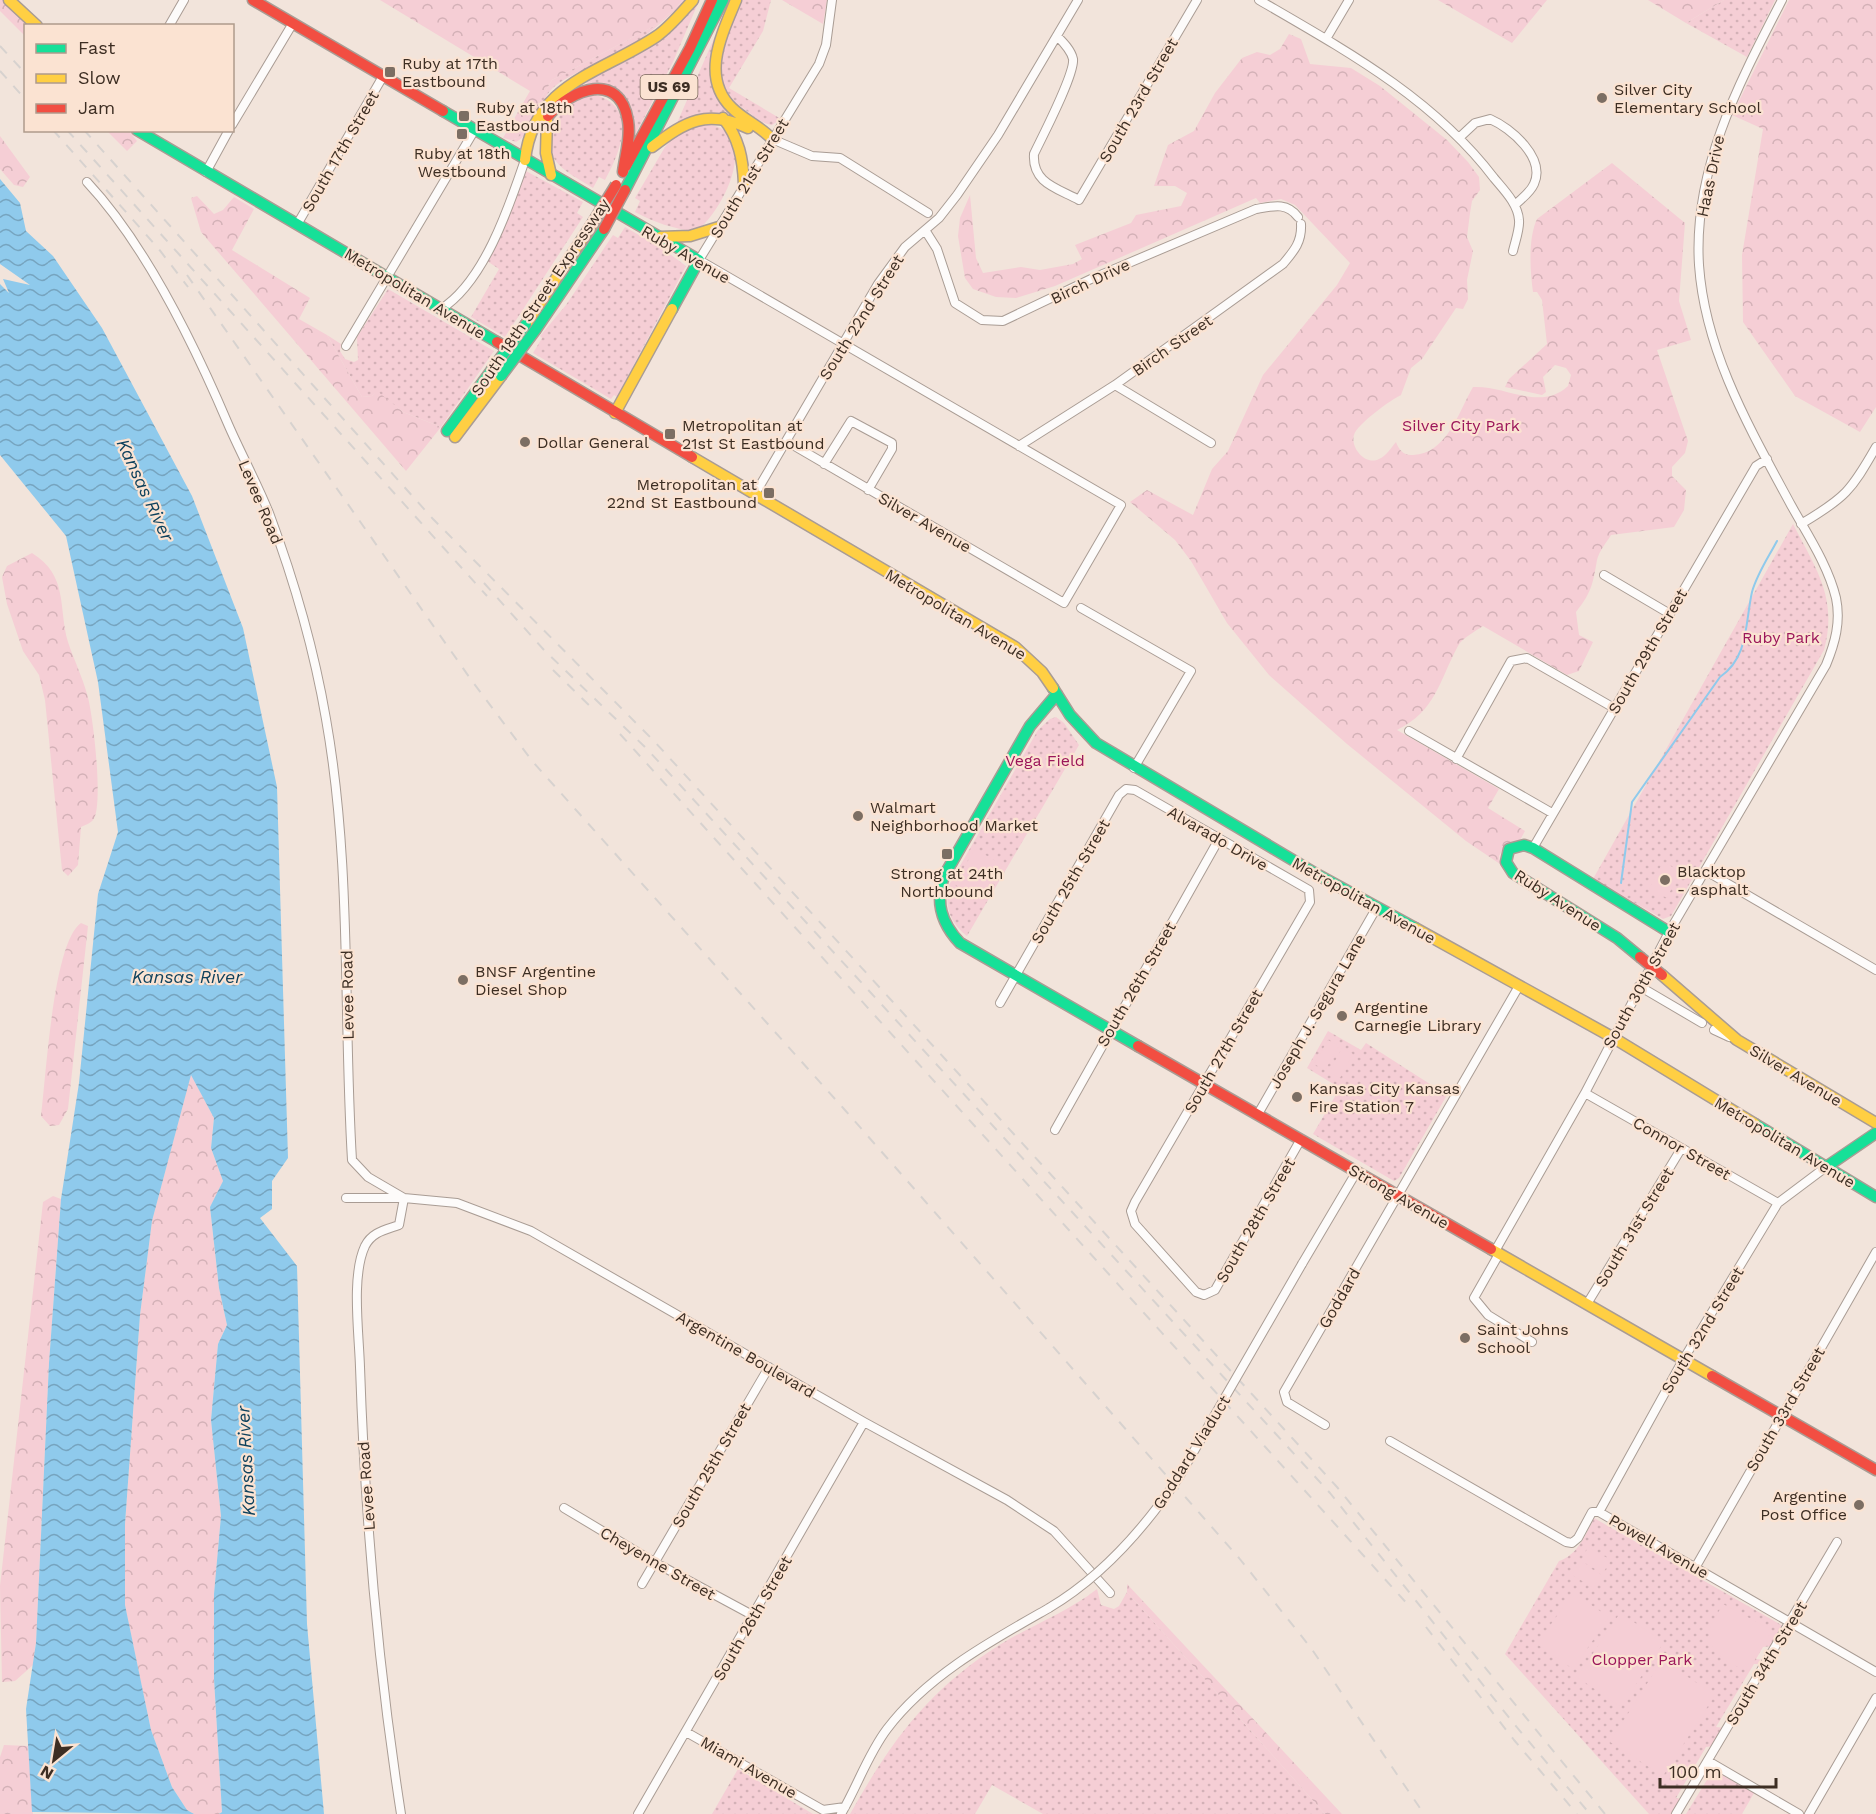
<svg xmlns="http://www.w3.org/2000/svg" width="1876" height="1814" font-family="'Work Sans',sans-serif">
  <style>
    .grass { fill: url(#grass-dots) }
    .forest { fill: url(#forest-crowns) }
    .pitch { fill: #f5ced5 }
    .water { fill: url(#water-waves) }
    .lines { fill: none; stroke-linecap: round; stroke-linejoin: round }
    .stream { stroke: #8fcaec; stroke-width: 2 }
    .street-casing { stroke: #a99c94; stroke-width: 10 }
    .fast-casing { stroke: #a99c94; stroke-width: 13 }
    .slow-casing { stroke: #a99c94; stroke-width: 13 }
    .jam-casing { stroke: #a99c94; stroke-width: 13 }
    .street { stroke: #fdfbfa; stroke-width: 8 }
    .fast { stroke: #16e098; stroke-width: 10 }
    .slow { stroke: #ffcf43; stroke-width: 10 }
    .jam { stroke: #f24e42; stroke-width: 10 }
    .rail { stroke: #d7d2cf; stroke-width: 2; stroke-dasharray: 10 10; stroke-linecap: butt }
    .street-bridge-casing { stroke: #a99c94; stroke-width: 10; stroke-linecap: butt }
    .fast-bridge-casing { stroke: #a99c94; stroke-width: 13; stroke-linecap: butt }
    .jam-bridge-casing { stroke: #a99c94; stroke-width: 13; stroke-linecap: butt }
    .street-bridge { stroke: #fdfbfa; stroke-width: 8 }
    .fast-bridge { stroke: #16e098; stroke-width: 10 }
    .jam-bridge { stroke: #f24e42; stroke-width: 10 }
    .poi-dot { fill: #7c6e63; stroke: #fbe3d2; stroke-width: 2 }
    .labels { text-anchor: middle; stroke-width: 4.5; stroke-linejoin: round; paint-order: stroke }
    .shield { fill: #fbe3d2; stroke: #766458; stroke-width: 1.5 }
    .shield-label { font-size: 15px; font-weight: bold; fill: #3d2e23 }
    .poi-label { font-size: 16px; fill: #3d2e23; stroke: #fbe3d2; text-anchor: start }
    .street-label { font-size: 16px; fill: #3d2e23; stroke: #fbe3d2 }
    .park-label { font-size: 16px; fill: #9b165a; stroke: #fbe3d2 }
    .water-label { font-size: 18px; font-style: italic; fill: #0f425d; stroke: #fbe3d2 }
  </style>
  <defs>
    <pattern id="grass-dots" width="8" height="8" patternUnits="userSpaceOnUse" patternTransform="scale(1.5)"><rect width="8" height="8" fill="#f5ced5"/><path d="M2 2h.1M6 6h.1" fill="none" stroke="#d3b1b7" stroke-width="1.8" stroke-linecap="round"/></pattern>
    <pattern id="forest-crowns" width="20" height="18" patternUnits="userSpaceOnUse" patternTransform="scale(1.5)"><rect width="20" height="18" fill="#f5ced5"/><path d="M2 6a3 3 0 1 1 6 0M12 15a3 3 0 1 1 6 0" fill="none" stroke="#d3b1b7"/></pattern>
    <pattern id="water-waves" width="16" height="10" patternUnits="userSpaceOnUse" patternTransform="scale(1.5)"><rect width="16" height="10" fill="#8fcaec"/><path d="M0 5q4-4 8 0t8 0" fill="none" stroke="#76a4bf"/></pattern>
  </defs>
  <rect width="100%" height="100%" fill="#f2e4db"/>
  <path class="grass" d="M683,0H686C664,21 644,39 617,54C598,65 573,72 555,86C539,99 533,134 516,142L511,140L517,138L552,80L658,24Z
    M740,0H771L763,31L729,88L781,119L772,125C761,124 753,115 744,109C703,81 726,38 740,0Z
    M1724,0H1775L1747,57L1686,23Z
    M699,1L673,62L635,135L627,107L586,83Z
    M715,36L714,51L732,113L677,123Z
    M585,93C639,100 624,146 605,180L599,177L593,188C581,180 563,172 555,160C551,154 552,148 552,141C554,117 565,106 585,93Z
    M703,124C764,127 725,211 695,232C673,228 655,223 635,212L640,201L635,198L665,147L673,138L680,132Z
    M526,171L583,202L577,213L583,217L505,337L471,317L499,269L487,261Z
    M625,227L663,249L686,266L617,397L614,395L611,399L533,353L542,338L540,336L566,305L613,235L618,238Z
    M388,289L494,351L441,427L403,412L377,392L372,396L362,397L327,335L341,344L340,351L345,359L354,362L358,360L357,337Z
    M1793,524C1816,569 1838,598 1824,650L1671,916L1663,919L1593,879Z
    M1056,717L1064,723L1079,745L967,936C950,923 944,906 949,885L1038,730L1050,719Z
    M1328,1031L1361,1050L1366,1043L1447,1095L1399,1178L1394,1181L1313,1134L1340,1088L1307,1068Z
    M1594,1518L1783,1626L1772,1646L1763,1647L1756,1659L1764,1660L1762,1664H1754L1716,1727L1725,1728L1714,1746L1706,1747L1676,1798L1683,1799L1674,1814H1649L1505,1654L1559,1561C1578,1555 1586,1534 1594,1518Z
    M1097,1589L1101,1605L1114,1609L1119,1606L1127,1592L1325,1814H1043L992,1785L975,1814H850C892,1740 928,1690 1001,1644C1032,1625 1068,1612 1097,1589Z
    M738,1769L813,1814H712Z
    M1713,1770L1754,1793L1742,1814H1686Z"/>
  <path class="forest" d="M0,0H3L28,25L26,26L25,36L0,11Z
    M380,0H683L658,24L552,80L517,138L511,140L503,138L530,91Z
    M782,0H827L823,24Z
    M1438,0H1547L1512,43Z
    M1648,0H1724L1686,23Z
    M1789,0H1876V407L1860,432L1795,396L1743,322L1742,255L1763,129L1732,115Z
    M1289,34L1301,39L1310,64L1351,68L1380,86L1447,140L1468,162L1479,177L1480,190L1472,201L1470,213L1467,237L1473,251L1467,280L1468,299L1463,309L1456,308L1422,359L1411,368L1401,395C1392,399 1357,424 1354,435C1350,448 1366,466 1379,459C1386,456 1391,448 1396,442C1399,450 1404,456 1413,455C1447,454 1459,411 1473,387C1506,385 1540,412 1568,386L1571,375L1566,368L1555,365L1543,377L1546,392L1542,395L1505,387L1509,379L1547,344L1542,300L1537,292H1533C1530,271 1528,238 1537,219L1612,163L1685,223L1679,301L1691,340L1657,350L1688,441L1685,453L1672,467V476L1686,490L1684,510L1674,527L1611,535C1607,542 1599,551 1597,560C1593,583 1592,592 1576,612L1579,635L1593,642L1579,671L1567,675L1483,626C1476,631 1462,638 1458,646C1439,681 1436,711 1397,730L1499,789L1488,808L1525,831L1519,842L1506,844L1499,856L1500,864L1466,841L1347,744L1269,675L1227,623L1191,561L1175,540L1130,502L1147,490L1193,515L1212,469L1228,451L1263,375L1337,285L1350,263L1295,205L1281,199L1260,203L1256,198L1055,286L1016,298L996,297L973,289L965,278L958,236L960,218L970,195L976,258L983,273L1021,267L1040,270L1073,264L1082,259L1075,245L1131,223L1136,215L1181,206L1187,193L1175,186H1154L1168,145L1194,131L1215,93L1242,58L1257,52L1270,55L1280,49Z
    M107,131H129L137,141L127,151Z
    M0,136L30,177L23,187L14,185L0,169Z
    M197,196L214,214L223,210L234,197L254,209L232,250L310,298L299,319L327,335L362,397L372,396L377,391L403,412L441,427L406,471L201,232L191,198Z
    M32,553C69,576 58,608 68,642C74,660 82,676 87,694C93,712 104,808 93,820C91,823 85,825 81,827L78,865L68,876L62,870L45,700L39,675L23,651L7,604L2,577L7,566Z
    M81,923L88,926L68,1109L59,1125L50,1126L41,1116C46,1078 53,942 81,923Z
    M191,1074L214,1118L211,1148L223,1181L210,1207L219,1288L227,1325L218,1344L211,1420L221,1516L214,1595V1679L222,1812L219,1814H194L187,1810L172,1787L151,1730L125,1606V1524L140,1315L152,1221Z
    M53,1196L61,1199L49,1363L36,1643L33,1665L15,1681L2,1682L0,1586L43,1202Z
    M1127,1584L1342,1814H1325L1127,1592Z
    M4,1745L28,1746L33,1814H0V1757Z"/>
  <path class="pitch" d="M975,849L1003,865L982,901L954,884Z
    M1663,862L1680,871L1667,898L1649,889Z
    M1328,1040L1339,1046L1325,1070L1314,1064Z
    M1342,1048L1353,1054L1340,1078L1329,1072Z
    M1588,1547L1611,1560L1603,1573L1581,1561Z
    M1580,1562L1602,1575L1594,1588L1572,1575Z
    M1573,1593L1609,1617L1573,1669L1537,1644Z
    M1723,1604L1768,1628L1770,1634L1749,1670C1731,1667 1706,1651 1710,1629C1712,1620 1719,1612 1723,1604Z
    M1620,1613L1664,1642L1621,1707L1577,1677Z
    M1662,1660L1715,1695L1663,1776L1610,1742Z"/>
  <path class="water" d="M0,179L20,203L26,231L53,256L102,328L192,496L243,628L277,787L288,1158L272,1181V1209L260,1218L297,1266L307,1624L324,1814H219L222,1812L214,1679V1594L221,1516L211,1420L218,1344L227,1325L219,1288L210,1207L223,1181L211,1148L214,1118L191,1075L152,1221L140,1315L125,1524V1605L151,1730L172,1787L187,1810L194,1814L32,1812L26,1709L36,1643L49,1363L61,1199L79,1083L98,894L118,832L98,682L66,536L0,455V284L9,293L3,279L30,285L0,264Z"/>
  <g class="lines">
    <path class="stream" d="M1621,883L1632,802L1720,677C1749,657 1745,623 1752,592C1757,574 1768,558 1777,541"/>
    <defs>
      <path id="street" d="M1259,0C1345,50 1433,98 1494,178C1504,190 1518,204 1519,220C1520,229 1515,242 1513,251
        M169,26L184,0
        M1057,36C1063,42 1071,50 1073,59C1075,74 1042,137 1034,154C1032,183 1057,188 1079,200L1197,0
        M1326,39L1349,0
        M232,125L293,23
        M1460,137L1475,123L1490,119C1511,128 1546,158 1534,184C1530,193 1522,198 1515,205
        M772,139L812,156L840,158L928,213
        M206,172L229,130
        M87,182C145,244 194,344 228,424C241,454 257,483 269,513C294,580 314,649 326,719C352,865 343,1013 352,1160L368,1177L404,1198L399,1225C385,1230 372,1232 365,1246C351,1276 359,1333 360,1367C365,1517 378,1666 401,1814
        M298,223L382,78
        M925,230L937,249L955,303L982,320L1003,321L1091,279L1256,209C1273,206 1287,202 1298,217
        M441,309C484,282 509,207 525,160
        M346,346L474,131
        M1115,385L1211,443
        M786,441L1064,603L1121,505L699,260L819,64L826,45L832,0
        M1019,446L1115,385L1283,264C1294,251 1302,242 1301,224
        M824,464L851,421L892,443V449L868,490
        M755,494L878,284L905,247L939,218L957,195L998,135L1078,0
        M1801,524C1845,498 1851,491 1876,447
        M1604,575L1670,614
        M1081,608L1191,671L1134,768
        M1409,731L1552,813
        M1456,759L1511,661L1527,658L1614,708
        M1533,848L1756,466L1767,459
        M1706,871L1876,970
        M1639,986L1702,1023
        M1000,1003L1119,795L1126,789L1135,790L1309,890L1310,902L1135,1202L1131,1211L1135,1224L1196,1292L1204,1295L1215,1290L1301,1139
        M1714,1030L1729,1037
        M1585,1093L1778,1203
        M1258,1114L1377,907
        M1055,1130L1219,839
        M346,1198H404L457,1203L531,1231L864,1422L1007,1500L1054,1531L1110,1593
        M1495,1251L1585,1093L1669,932L1826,665C1835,643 1841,622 1836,598C1828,565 1807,534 1791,505C1750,429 1705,352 1699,265C1693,169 1739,83 1782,0
        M1499,1254L1474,1298L1488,1315L1532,1342
        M1302,1264L1357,1171
        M1587,1304L1681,1149
        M1325,1425L1287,1402L1284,1392L1519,986
        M1390,1441L1566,1542L1572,1543L1578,1538L1592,1512H1599L1876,1672
        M564,1508L654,1562L754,1616
        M1599,1512L1683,1360L1778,1203L1826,1167
        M1695,1568L1876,1252
        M642,1584L769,1367
        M686,1732L823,1810L845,1807
        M1708,1761L1799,1814
        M638,1814L864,1422
        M841,1814C857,1787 868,1754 887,1729C928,1675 991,1641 1049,1608
        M1676,1814L1837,1542
        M1809,1814L1876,1698"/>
      <path id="fast" d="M443,111L699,260L672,309
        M137,130L497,342
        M625,190L723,0
        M536,329L604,229
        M447,431L491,371
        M1053,688L1070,715L1096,743L1318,875L1415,928
        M1057,694L1030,726L944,876C935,902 941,923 960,943L1138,1046
        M1640,957L1617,938L1513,873L1506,862L1509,849L1524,845L1533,848L1669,932
        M1755,1124L1876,1197
        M1826,1167L1876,1133"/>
      <path id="slow" d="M9,0L37,26
        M736,0C722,34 700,77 732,108C744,120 760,126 772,139
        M547,118L546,153L551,175
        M723,118C739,138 743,159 744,184
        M652,147C686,121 707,109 748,128
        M525,160C533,83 602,73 657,36C670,27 682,12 693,0
        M660,237L690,236L719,227
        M526,324L592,224
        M615,413L672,309
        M455,437L501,376
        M692,457L1015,647L1042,672L1053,688
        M1415,928L1612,1037L1755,1124
        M1662,975L1737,1040L1876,1123
        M1491,1249L1712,1376"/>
      <path id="jam" d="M253,0L443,111
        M548,116C571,89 620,70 628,121C631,138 625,155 623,172
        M626,166L690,48L712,0
        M497,342L692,457
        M1138,1046L1491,1249
        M1712,1376L1876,1470"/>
    </defs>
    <use href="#street" class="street-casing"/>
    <use href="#fast" class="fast-casing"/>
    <use href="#slow" class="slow-casing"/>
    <use href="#jam" class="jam-casing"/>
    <use href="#street" class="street"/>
    <use href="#fast" class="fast"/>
    <use href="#slow" class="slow"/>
    <use href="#jam" class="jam"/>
    <path class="rail" d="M0,46L26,74
      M0,71L26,100
      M53,130L158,248L188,287
      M67,130L487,596
      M84,130L433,519L654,741L1337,1487L1605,1814
      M187,275L472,681L533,762L844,1109L1239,1558L1311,1648L1424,1814
      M484,583L544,650L647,749L1330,1493L1515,1725L1590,1814
      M553,670L594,710
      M620,734L1411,1608
      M1426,1627L1514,1740L1577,1814"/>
    <defs>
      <path id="street-bridge" d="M1049,1608C1103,1576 1144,1529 1179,1477L1302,1264"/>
      <path id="fast-bridge" d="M491,371L526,324
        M501,376L536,329"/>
      <path id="jam-bridge" d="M592,224L616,185
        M604,229L625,190
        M1640,957L1662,975"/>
    </defs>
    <use href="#street-bridge" class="street-bridge-casing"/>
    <use href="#fast-bridge" class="fast-bridge-casing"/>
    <use href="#jam-bridge" class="jam-bridge-casing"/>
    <use href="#street-bridge" class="street-bridge"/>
    <use href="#fast-bridge" class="fast-bridge"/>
    <use href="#jam-bridge" class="jam-bridge"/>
  </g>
  <g class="poi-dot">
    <rect x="384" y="66" width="12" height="12" rx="3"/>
    <circle cx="1602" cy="98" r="6"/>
    <rect x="458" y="110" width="12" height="12" rx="3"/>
    <rect x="456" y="128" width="12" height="12" rx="3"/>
    <rect x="664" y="428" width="12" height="12" rx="3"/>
    <circle cx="525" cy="442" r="6"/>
    <rect x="763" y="487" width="12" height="12" rx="3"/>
    <circle cx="858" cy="816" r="6"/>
    <rect x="941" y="848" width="12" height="12" rx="3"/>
    <circle cx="1665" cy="880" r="6"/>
    <circle cx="463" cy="980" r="6"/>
    <circle cx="1342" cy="1016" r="6"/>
    <circle cx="1297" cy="1097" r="6"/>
    <circle cx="1465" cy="1338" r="6"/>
    <circle cx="1859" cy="1505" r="6"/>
  </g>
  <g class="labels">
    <rect class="shield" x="640.5" y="75" width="57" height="24" rx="4.5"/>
    <g class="shield-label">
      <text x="669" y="92">US 69</text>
    </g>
    <g class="poi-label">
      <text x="402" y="69">Ruby at 17th<tspan x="402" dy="18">Eastbound</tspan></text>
      <text x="1614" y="95">Silver City<tspan x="1614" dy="18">Elementary School</tspan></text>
      <text x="476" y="113">Ruby at 18th<tspan x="476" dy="18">Eastbound</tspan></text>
      <text x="462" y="159" text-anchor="middle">Ruby at 18th<tspan x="462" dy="18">Westbound</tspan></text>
      <text x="682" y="431">Metropolitan at<tspan x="682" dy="18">21st St Eastbound</tspan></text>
      <text x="537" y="448">Dollar General</text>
      <text x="757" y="490" text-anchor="end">Metropolitan at<tspan x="757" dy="18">22nd St Eastbound</tspan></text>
      <text x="870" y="813">Walmart<tspan x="870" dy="18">Neighborhood Market</tspan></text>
      <text x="1677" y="877">Blacktop<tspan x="1677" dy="18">- asphalt</tspan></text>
      <text x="947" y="879" text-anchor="middle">Strong at 24th<tspan x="947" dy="18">Northbound</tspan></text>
      <text x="475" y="977">BNSF Argentine<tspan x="475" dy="18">Diesel Shop</tspan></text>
      <text x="1354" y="1013">Argentine<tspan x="1354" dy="18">Carnegie Library</tspan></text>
      <text x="1309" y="1094">Kansas City Kansas<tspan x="1309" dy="18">Fire Station 7</tspan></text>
      <text x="1477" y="1335">Saint Johns<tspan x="1477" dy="18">School</tspan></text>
      <text x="1847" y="1502" text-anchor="end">Argentine<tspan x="1847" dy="18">Post Office</tspan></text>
    </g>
    <g class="street-label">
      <text transform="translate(1138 100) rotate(-60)" y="6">South 23rd Street</text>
      <text transform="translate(340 151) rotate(-60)" y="6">South 17th Street</text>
      <text transform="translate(1710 176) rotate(-78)" y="6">Haas Drive</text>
      <text transform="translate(749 178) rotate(-59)" y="6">South 21st Street</text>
      <text transform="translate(686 254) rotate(30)" y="6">Ruby Avenue</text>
      <text transform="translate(1090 281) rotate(-25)" y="6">Birch Drive</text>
      <text transform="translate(415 293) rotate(31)" y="6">Metropolitan Avenue</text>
      <text transform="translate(540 297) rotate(-56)" y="6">South 18th Street Expressway</text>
      <text transform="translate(861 317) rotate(-58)" y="6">South 22nd Street</text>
      <text transform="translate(1172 345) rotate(-35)" y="6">Birch Street</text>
      <text transform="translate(261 502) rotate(67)" y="6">Levee Road</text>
      <text transform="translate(925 522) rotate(30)" y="6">Silver Avenue</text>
      <text transform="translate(956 614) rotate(31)" y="6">Metropolitan Avenue</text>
      <text transform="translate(1647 651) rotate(-60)" y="6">South 29th Street</text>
      <text transform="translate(1218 838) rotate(30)" y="6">Alvarado Drive</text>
      <text transform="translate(1070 881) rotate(-60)" y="6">South 25th Street</text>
      <text transform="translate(1364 900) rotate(29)" y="6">Metropolitan Avenue</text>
      <text transform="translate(1558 900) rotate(33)" y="6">Ruby Avenue</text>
      <text transform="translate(1136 984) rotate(-60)" y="6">South 26th Street</text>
      <text transform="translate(1641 985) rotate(-61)" y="6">South 30th Street</text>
      <text transform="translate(347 995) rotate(-91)" y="6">Levee Road</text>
      <text transform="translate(1317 1011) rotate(-60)" y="6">Joseph J. Segura Lane</text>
      <text transform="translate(1223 1051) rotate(-60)" y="6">South 27th Street</text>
      <text transform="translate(1796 1075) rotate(31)" y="6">Silver Avenue</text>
      <text transform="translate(1785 1142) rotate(31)" y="6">Metropolitan Avenue</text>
      <text transform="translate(1682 1148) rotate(30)" y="6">Connor Street</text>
      <text transform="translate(1399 1196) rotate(30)" y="6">Strong Avenue</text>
      <text transform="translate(1255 1220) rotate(-60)" y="6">South 28th Street</text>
      <text transform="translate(1634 1227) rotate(-59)" y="6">South 31st Street</text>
      <text transform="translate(1339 1298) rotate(-60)" y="6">Goddard</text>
      <text transform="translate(1702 1330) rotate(-59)" y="6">South 32nd Street</text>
      <text transform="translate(746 1354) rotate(30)" y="6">Argentine Boulevard</text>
      <text transform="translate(1785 1409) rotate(-60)" y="6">South 33rd Street</text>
      <text transform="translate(1191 1452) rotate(-58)" y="6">Goddard Viaduct</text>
      <text transform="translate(711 1465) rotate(-60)" y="6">South 25th Street</text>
      <text transform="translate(366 1486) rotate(-94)" y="6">Levee Road</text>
      <text transform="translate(1659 1546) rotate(30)" y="6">Powell Avenue</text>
      <text transform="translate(658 1563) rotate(30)" y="6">Cheyenne Street</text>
      <text transform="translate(752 1618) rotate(-60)" y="6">South 26th Street</text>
      <text transform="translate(1766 1663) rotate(-59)" y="6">South 34th Street</text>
      <text transform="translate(749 1767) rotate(30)" y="6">Miami Avenue</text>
    </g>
    <g class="park-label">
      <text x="1461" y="431">Silver City Park</text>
      <text x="1781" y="643">Ruby Park</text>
      <text x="1045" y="766">Vega Field</text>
      <text x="1642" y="1665">Clopper Park</text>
    </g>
    <g class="water-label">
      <text transform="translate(145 490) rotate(65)" y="6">Kansas River</text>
      <text x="187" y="983">Kansas River</text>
      <text transform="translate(246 1461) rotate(-93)" y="6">Kansas River</text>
    </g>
  </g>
  <rect x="24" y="24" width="210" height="108" fill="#fbe3d2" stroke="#af9b8c" stroke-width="1.5"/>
  <rect x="36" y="44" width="30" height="9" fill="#16e098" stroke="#af9b8c" stroke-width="1.5"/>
  <text x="78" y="54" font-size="18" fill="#3d2e23">Fast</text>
  <rect x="36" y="74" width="30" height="9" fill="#ffcf43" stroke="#af9b8c" stroke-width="1.5"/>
  <text x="78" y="84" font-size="18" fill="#3d2e23">Slow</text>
  <rect x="36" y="104" width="30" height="9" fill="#f24e42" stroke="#af9b8c" stroke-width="1.5"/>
  <text x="78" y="114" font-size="18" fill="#3d2e23">Jam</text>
  <g transform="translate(54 1760) rotate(210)" stroke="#fbe3d2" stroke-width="4.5" paint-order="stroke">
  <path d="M0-4.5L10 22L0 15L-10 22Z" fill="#3d2e23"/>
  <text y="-9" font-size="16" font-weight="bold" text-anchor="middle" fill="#3d2e23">N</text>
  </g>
  <path d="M1660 1778v9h116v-9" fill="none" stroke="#3d2e23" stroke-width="3"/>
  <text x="1669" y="1778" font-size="18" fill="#3d2e23" stroke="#fbe3d2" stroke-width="4.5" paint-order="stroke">100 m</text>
</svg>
